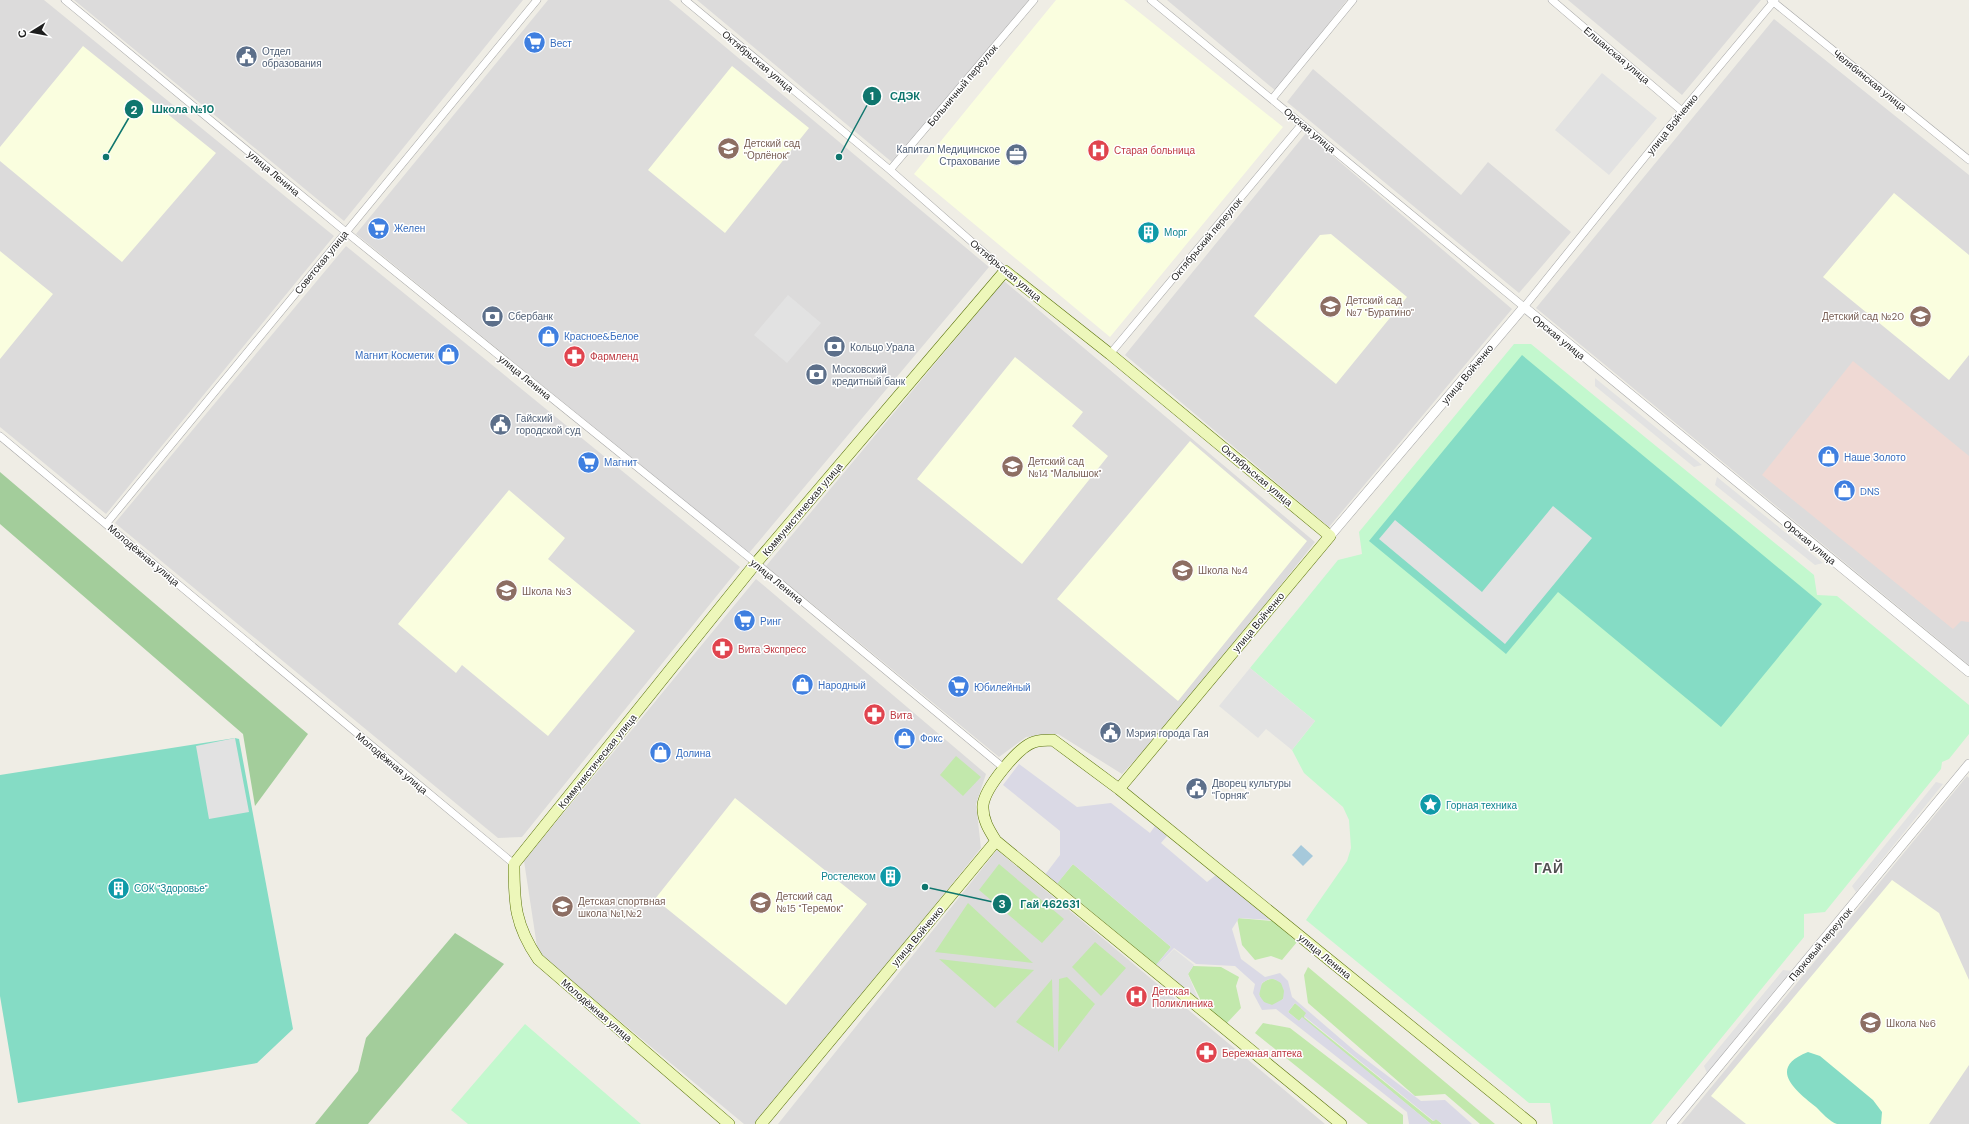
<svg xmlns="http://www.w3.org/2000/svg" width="1969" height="1124" font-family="'DM Sans',sans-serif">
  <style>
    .residential { fill: #dcdbdb }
    .commercial { fill: #efd9d4 }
    .education { fill: #fafedf }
    .grass { fill: #c2e8ac }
    .forest { fill: #a3cd9b }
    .park { fill: #c3f8ce }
    .pitch { fill: #85dcc5 }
    .parking { fill: #e2e2e2 }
    .plaza { fill: #dad9e5; fill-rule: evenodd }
    .water { fill: #a6c9db }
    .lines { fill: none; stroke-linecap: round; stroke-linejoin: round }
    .minor-casing { stroke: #a5a5a5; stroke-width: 8 }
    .tertiary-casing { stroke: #a5a5a5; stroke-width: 10 }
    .secondary-casing { stroke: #597208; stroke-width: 12 }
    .minor { stroke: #fff; stroke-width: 7 }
    .tertiary { stroke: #fff; stroke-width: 9 }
    .secondary { stroke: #edf7ba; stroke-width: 11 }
    .labels { text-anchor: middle; stroke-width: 3; stroke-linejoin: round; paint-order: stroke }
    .shop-label { font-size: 10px; fill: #366cbe; stroke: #fff; text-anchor: start }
    .service-label { font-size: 10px; fill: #4e5e75; stroke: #fff; text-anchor: start }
    .street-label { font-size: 10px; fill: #1e1e1e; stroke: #fff }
    .education-label { font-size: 10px; fill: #785e54; stroke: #fff; text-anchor: start }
    .health-label { font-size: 10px; fill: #be3a42; stroke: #fff; text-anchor: start }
    .culture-label { font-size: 10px; fill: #0d838f; stroke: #fff; text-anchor: start }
    .district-label { font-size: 14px; font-weight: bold; letter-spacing: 1px; fill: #515151; stroke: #fff }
    .leader { fill: none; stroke: #0f766e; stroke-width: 1.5 }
    .callout-dot { fill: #0f766e; stroke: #fff; stroke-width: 1.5 }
    .mark-label { font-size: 12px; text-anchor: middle; font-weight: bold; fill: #fff }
    .callout-label { font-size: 11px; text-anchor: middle; font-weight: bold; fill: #0f766e; stroke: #fff; stroke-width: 3; stroke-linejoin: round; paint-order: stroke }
  </style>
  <rect width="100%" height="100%" fill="#efede5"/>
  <path class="residential" d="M0,0H44L334,236L106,514L0,427Z
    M74,0H523L344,221Z
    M548,0H669L989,267L749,553L356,234Z
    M697,0H1029L893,163Z
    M1167,0H1347L1276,91Z
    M1568,0H1761L1682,95Z
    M1774,19L1969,175V665L1536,308Z
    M1313,69L1461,195L1488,162L1571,232L1519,293L1287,102Z
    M1306,133L1512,309L1329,527L1125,355Z
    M346,246L740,567L522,837L498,838L115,523Z
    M1004,281L1315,542L1183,708L1122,774L1058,734L1026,737L999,757L766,566Z
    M756,579L986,774L976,804L981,848L758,1124H744L538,953L524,861Z
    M1967,776L1969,778V1124H1681Z
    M997,850L1325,1124H778Z"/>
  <path class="commercial" d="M1853,361L1969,456V622L1961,621L1953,629L1762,475Z"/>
  <path class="education" d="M1056,0H1124L1283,127L1110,337L914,174Z
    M83,46L216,153L122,262L0,161V147Z
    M732,66L809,128L725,233L648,170Z
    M1894,193L1969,255V355L1949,380L1823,277Z
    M1331,234L1407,297L1336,384L1254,316L1320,235Z
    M0,251L53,294L0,359Z
    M1015,357L1083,412L1072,426L1108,456L1022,564L917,479Z
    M1190,441L1307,541L1178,701L1057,599Z
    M509,490L565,538L548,559L635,631L548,736L462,665L456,673L398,624Z
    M735,798L867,904L786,1005L655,899Z
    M1892,880L1939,913L1969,980V1065L1929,1124H1746L1711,1096Z"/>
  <path class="grass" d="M956,756L981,777L963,796L940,775Z
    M999,864L1064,919L1042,943L979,890Z
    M1073,864L1171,947L1156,965L1057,883Z
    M968,903L1033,963L935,952Z
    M1237,918L1273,921L1297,942L1282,960L1271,956L1255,960L1242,945Z
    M1095,942L1126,968L1101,996L1072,967Z
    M939,959L1034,970L995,1008Z
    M1193,966L1221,967L1239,977L1236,986L1241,1008L1226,1024L1203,1005L1188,974Z
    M1308,967L1495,1124H1480L1445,1094L1415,1096L1308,1003L1304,975Z
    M1067,977L1095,1004L1058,1052L1059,979Z
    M1052,979L1054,1048L1016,1022Z
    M1259 992a13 13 0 1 1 26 0a13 13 0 1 1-26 0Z
    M1295,1003L1307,1013L1304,1017L1433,1121L1436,1119L1442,1124H1431L1302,1018L1299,1021L1288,1012Z
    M1263,1023L1290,1028L1403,1115V1124H1368L1255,1033Z"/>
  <path class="forest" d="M0,472L308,734L255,806L243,734L0,524Z
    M455,933L504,964L368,1124H315L358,1071L366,1038Z"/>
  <path class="park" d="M1514,344H1531L1814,575L1817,595L1837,596L1969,705V734L1949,759L1942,762L1941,769L1825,912L1804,914V937L1651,1124H1553L1550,1103H1529L1306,920L1347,861L1351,848L1349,820L1343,807L1304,773L1292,750L1315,721L1250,668L1338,560L1362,554L1359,532Z
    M525,1024L641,1124H468L451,1110Z"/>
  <path class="pitch" d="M1522,355L1822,604L1721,727L1558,592L1506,654L1369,541Z
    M235,738L239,739L293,1029L257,1063L18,1103L0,996V775Z
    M1808,1052L1820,1056L1873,1100L1882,1112L1881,1124C1868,1124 1849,1124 1837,1124C1830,1122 1821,1112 1816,1107C1795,1090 1767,1068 1808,1052Z"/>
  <path class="parking" d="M1602,73L1657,118L1609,175L1555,130Z
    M788,295L821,323L787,363L754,335Z
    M1595,378L1702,465L1694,467L1595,386Z
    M1717,477L1823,563L1815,565L1715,485Z
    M1553,506L1592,538L1505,644L1379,539L1395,520L1482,592Z
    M1250,668L1315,721L1292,750L1266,729L1258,738L1219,706Z
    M235,738L249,812L209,819L196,746Z
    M1936,782L1943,784L1856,892L1852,886Z
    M1174,949L1194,965L1188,974L1201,1006L1155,968Z
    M1783,970L1792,971L1707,1073L1704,1066Z"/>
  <path class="plaza" d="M1019,764L1077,807L1111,803L1150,833L1155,826L1167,836L1161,843L1207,882L1216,875L1270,920L1239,918L1232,929L1241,959L1265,977L1280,973L1288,981L1292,997L1356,1052L1421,1101L1445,1100L1472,1124H1442L1436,1119L1434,1121L1304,1016L1306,1013L1295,1003L1288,1012L1299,1021L1302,1017L1431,1124H1409L1407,1112L1276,1009L1262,1010L1253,993L1255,984L1235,966L1196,964L1174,948L1155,968L1044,876L1060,855V831L1003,785ZM1073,864L1171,947L1156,965L1057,884ZM1269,979H1274L1281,983L1284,991L1283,999L1272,1005L1264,1002L1259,995L1262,983Z"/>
  <path class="water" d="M1301,845L1313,856L1303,866L1292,855Z"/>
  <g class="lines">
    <defs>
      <path id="minor" d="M65,0L346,232L756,563L1005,769
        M685,0L890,170L1005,271
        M1151,0L1524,307L1682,111L1775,0
        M1552,0L1682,111
        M1771,0L1969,160
        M1272,99L1353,0
        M890,170L1034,0
        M1110,354L1302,124
        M0,436L514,864
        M106,524L537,0"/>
      <path id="tertiary" d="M1330,536L1524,307L1969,672
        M1671,1124L1969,764"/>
      <path id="secondary" d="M996,841L1341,1124
        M729,1124L538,959C515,925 514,904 514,864L756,563L1005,271L1110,354L1330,536L1119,789
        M761,1124L996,841C989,830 982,819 983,805C985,788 1018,747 1034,742C1040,740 1047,740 1053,740L1119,789L1531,1124"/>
    </defs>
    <use href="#minor" class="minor-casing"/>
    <use href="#tertiary" class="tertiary-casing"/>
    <use href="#secondary" class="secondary-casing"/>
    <use href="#minor" class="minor"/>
    <use href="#tertiary" class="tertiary"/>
    <use href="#secondary" class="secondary"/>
  </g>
  <defs>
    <symbol id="supermarket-disc" viewBox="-11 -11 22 22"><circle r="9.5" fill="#3f7fe0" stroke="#fff"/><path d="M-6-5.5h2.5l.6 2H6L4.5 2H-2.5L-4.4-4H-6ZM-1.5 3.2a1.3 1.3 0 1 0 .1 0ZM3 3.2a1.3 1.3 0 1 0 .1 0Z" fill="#fff"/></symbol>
    <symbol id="civic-disc" viewBox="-11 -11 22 22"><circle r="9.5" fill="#5c6f8a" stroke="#fff"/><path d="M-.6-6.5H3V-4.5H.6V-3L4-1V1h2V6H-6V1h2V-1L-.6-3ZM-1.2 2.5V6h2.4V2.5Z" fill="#fff"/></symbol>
    <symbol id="school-disc" viewBox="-11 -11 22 22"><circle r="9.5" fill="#8d6e63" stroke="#fff"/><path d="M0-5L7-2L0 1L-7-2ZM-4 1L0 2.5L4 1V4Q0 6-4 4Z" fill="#fff"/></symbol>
    <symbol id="hospital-disc" viewBox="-11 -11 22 22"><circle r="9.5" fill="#e0444e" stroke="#fff"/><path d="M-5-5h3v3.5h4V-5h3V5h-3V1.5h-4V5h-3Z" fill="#fff"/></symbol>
    <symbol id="office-disc" viewBox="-11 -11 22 22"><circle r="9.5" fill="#5c6f8a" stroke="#fff"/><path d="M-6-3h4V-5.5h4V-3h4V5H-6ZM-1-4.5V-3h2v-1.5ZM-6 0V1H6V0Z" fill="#fff"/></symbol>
    <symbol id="building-disc" viewBox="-11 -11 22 22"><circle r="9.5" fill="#0f9aa8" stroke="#fff"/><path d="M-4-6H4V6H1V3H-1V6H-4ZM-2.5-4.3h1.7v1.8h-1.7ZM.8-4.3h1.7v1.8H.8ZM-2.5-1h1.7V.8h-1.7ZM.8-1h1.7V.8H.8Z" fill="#fff"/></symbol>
    <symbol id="bank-disc" viewBox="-11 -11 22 22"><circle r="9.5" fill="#5c6f8a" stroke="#fff"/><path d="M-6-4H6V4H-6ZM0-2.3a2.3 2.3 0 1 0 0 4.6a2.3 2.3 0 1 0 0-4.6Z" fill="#fff"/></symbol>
    <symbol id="shop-disc" viewBox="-11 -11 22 22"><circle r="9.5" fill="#3f7fe0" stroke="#fff"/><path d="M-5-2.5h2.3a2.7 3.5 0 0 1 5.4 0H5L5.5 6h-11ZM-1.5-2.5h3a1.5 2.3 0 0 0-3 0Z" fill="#fff"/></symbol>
    <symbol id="pharmacy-disc" viewBox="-11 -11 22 22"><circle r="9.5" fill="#e0444e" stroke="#fff"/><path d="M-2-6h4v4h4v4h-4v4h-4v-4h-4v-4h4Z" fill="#fff"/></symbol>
    <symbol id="sight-disc" viewBox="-11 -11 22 22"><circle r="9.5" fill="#0f9aa8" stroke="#fff"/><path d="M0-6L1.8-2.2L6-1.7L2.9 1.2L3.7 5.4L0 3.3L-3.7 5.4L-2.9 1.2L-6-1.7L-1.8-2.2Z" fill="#fff"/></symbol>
  </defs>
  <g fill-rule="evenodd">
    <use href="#supermarket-disc" x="522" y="30" width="25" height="25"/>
    <use href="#civic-disc" x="234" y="44" width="25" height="25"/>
    <use href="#school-disc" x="716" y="136" width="25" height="25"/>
    <use href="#hospital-disc" x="1086" y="138" width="25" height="25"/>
    <use href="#office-disc" x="1004" y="142" width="25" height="25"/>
    <use href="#supermarket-disc" x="366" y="216" width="25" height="25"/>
    <use href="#building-disc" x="1136" y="220" width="25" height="25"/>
    <use href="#school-disc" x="1318" y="294" width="25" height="25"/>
    <use href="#bank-disc" x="480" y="304" width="25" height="25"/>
    <use href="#school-disc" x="1908" y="304" width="25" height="25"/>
    <use href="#shop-disc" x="536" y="324" width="25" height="25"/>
    <use href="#bank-disc" x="822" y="334" width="25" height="25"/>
    <use href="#shop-disc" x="436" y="342" width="25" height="25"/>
    <use href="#pharmacy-disc" x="562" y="344" width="25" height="25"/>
    <use href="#bank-disc" x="804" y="362" width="25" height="25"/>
    <use href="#civic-disc" x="488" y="412" width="25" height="25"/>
    <use href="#shop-disc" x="1816" y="444" width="25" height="25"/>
    <use href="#supermarket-disc" x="576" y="450" width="25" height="25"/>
    <use href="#school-disc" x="1000" y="454" width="25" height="25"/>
    <use href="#shop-disc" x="1832" y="478" width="25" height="25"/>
    <use href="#school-disc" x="1170" y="558" width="25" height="25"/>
    <use href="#school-disc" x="494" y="578" width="25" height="25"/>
    <use href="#supermarket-disc" x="732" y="608" width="25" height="25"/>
    <use href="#pharmacy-disc" x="710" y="636" width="25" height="25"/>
    <use href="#shop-disc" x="790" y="672" width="25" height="25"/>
    <use href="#supermarket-disc" x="946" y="674" width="25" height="25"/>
    <use href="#pharmacy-disc" x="862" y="702" width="25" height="25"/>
    <use href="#civic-disc" x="1098" y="720" width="25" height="25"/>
    <use href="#shop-disc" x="892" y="726" width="25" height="25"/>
    <use href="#shop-disc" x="648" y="740" width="25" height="25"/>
    <use href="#civic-disc" x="1184" y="776" width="25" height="25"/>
    <use href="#sight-disc" x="1418" y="792" width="25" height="25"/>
    <use href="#building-disc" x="878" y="864" width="25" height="25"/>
    <use href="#building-disc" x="106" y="876" width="25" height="25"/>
    <use href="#school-disc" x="748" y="890" width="25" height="25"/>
    <use href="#school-disc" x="550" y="894" width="25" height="25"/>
    <use href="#hospital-disc" x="1124" y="984" width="25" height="25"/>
    <use href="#school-disc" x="1858" y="1010" width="25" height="25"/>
    <use href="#pharmacy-disc" x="1194" y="1040" width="25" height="25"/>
  </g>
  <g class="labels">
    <g class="shop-label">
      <text x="550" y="47">Вест</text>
      <text x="394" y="232">Желен</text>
      <text x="564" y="340">Красное&amp;Белое</text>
      <text x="434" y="359" text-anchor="end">Магнит Косметик</text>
      <text x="1844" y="461">Наше Золото</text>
      <text x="604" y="466">Магнит</text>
      <text x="1860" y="495">DNS</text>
      <text x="760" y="625">Ринг</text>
      <text x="818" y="689">Народный</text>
      <text x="974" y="691">Юбилейный</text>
      <text x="920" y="742">Фокс</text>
      <text x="676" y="757">Долина</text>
    </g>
    <g class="service-label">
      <text x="262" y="55">Отдел<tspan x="262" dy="12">образования</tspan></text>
      <text x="1000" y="153" text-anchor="end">Капитал Медицинское<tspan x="1000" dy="12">Страхование</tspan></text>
      <text x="508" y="320">Сбербанк</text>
      <text x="850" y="351">Кольцо Урала</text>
      <text x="832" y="373">Московский<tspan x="832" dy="12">кредитный банк</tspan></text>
      <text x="516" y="422">Гайский<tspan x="516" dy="12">городской суд</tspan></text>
      <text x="1126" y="737">Мэрия города Гая</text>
      <text x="1212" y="787">Дворец культуры<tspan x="1212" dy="12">"Горняк"</tspan></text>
    </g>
    <g class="street-label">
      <text transform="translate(1617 55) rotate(40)" y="4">Елшанская улица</text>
      <text transform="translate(758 61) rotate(40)" y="4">Октябрьская улица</text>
      <text transform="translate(1870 80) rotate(39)" y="4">Челябинская улица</text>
      <text transform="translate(962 85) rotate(-50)" y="4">Больничный переулок</text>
      <text transform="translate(1672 124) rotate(-51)" y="4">улица Войченко</text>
      <text transform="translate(1310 130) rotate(40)" y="4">Орская улица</text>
      <text transform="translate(274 173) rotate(40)" y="4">улица Ленина</text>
      <text transform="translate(1206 239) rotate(-50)" y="4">Октябрьский переулок</text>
      <text transform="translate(321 262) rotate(-51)" y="4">Советская улица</text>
      <text transform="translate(1006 270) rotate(40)" y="4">Октябрьская улица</text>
      <text transform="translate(1559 337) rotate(39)" y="4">Орская улица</text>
      <text transform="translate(1467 374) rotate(-50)" y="4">улица Войченко</text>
      <text transform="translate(525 377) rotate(39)" y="4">улица Ленина</text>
      <text transform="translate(1257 475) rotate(40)" y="4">Октябрьская улица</text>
      <text transform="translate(802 509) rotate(-50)" y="4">Коммунистическая улица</text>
      <text transform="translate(1810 542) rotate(39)" y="4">Орская улица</text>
      <text transform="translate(144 555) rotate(40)" y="4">Молодёжная улица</text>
      <text transform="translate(777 581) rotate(39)" y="4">улица Ленина</text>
      <text transform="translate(1258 622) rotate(-50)" y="4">улица Войченко</text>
      <text transform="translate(597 761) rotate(-51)" y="4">Коммунистическая улица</text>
      <text transform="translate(392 763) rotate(40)" y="4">Молодёжная улица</text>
      <text transform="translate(917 936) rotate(-50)" y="4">улица Войченко</text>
      <text transform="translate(1820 944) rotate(-50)" y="4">Парковый переулок</text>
      <text transform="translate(1325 956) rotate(39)" y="4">улица Ленина</text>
      <text transform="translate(597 1010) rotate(41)" y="4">Молодёжная улица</text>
    </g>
    <g class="education-label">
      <text x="744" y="147">Детский сад<tspan x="744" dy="12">"Орлёнок"</tspan></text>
      <text x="1346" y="304">Детский сад<tspan x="1346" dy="12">№7 "Буратино"</tspan></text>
      <text x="1904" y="320" text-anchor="end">Детский сад №20</text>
      <text x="1028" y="465">Детский сад<tspan x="1028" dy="12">№14 "Малышок"</tspan></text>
      <text x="1198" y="574">Школа №4</text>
      <text x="522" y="595">Школа №3</text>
      <text x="776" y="900">Детский сад<tspan x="776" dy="12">№15 "Теремок"</tspan></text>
      <text x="578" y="905">Детская спортвная<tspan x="578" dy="12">школа №1,№2</tspan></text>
      <text x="1886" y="1027">Школа №6</text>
    </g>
    <g class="health-label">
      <text x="1114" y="154">Старая больница</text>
      <text x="590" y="360">Фармленд</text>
      <text x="738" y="653">Вита Экспресс</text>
      <text x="890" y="719">Вита</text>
      <text x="1152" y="995">Детская<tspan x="1152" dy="12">Поликлиника</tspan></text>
      <text x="1222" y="1057">Бережная аптека</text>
    </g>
    <g class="culture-label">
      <text x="1164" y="236">Морг</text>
      <text x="1446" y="809">Горная техника</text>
      <text x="876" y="880" text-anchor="end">Ростелеком</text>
      <text x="134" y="892">СОК "Здоровье"</text>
    </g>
    <g class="district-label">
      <text x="1549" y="873">ГАЙ</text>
    </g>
  </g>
  <path class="leader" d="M839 157L872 96M106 157L134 109M925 887L1002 904"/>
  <g class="callout-dot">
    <circle cx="839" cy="157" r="4"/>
    <circle cx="106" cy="157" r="4"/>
    <circle cx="925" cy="887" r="4"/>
    <circle cx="872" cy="96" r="10"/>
    <circle cx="134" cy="109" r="10"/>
    <circle cx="1002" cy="904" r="10"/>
  </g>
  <g class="mark-label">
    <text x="872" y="100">1</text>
    <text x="134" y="114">2</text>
    <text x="1002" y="908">3</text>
  </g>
  <g class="callout-label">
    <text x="905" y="100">СДЭК</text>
    <text x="183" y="113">Школа №10</text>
    <text x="1050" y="908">Гай 462631</text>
  </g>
  <g transform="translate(32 32) rotate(259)" stroke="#ffffff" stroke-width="3" paint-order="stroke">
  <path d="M0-3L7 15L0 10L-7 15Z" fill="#1e1e1e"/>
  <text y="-6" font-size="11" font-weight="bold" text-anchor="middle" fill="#1e1e1e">С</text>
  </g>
</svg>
